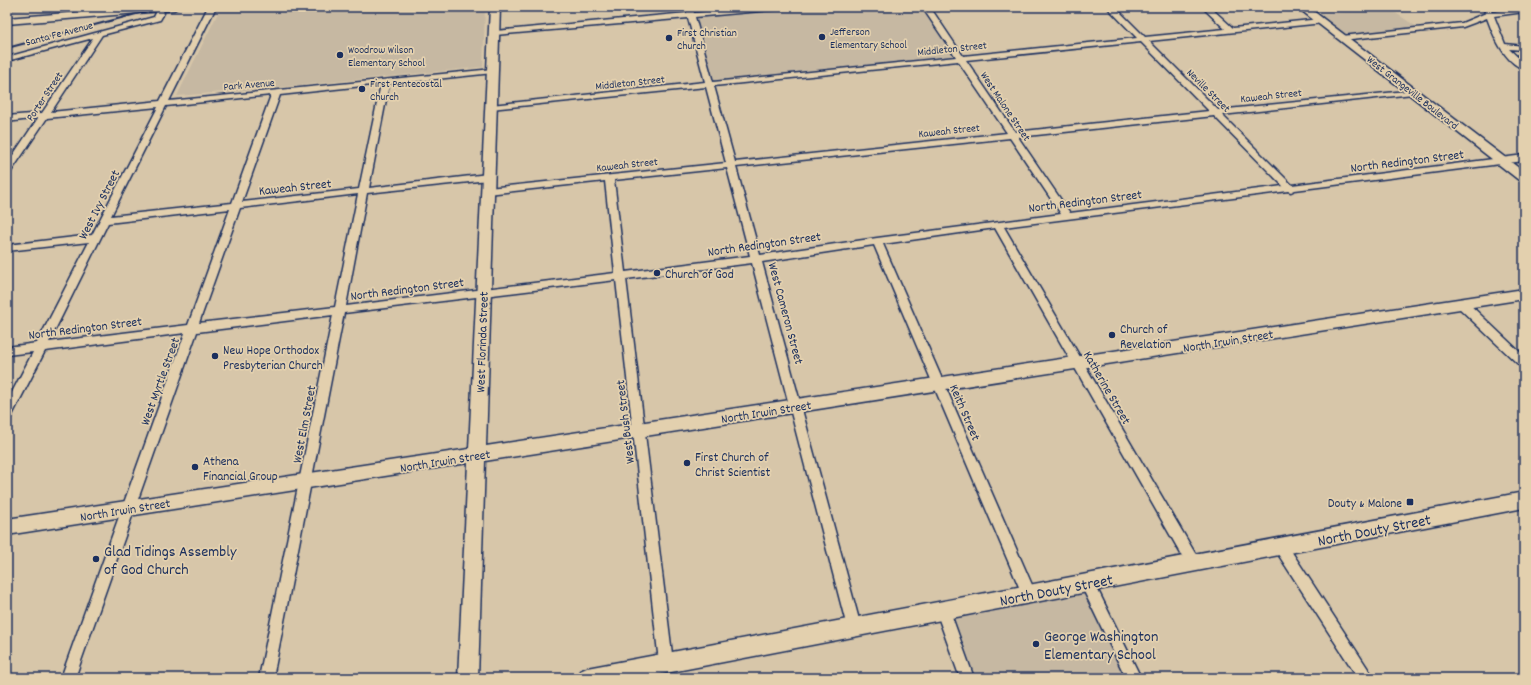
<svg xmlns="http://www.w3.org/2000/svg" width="1531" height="685" font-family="Dekko,sans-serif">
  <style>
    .built { fill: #c6b8a2 }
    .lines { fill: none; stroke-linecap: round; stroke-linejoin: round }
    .street-casing { stroke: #1b2f5e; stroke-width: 3 }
    .secondary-casing { stroke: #1b2f5e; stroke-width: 3 }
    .street { fill: #e3d0ae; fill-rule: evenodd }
    .secondary { fill: #e3d0ae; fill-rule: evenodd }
    .rail { stroke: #1b2f5e; stroke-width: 2 }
    .poi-dot { fill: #1b2f5e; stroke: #e3d0ae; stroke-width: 1.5 }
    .labels { text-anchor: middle; stroke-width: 3.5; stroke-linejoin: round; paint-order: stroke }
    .far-poi-label { font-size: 11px; fill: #1b2f5e; stroke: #e3d0ae; text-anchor: start }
    .far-street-label { font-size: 11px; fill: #1b2f5e; stroke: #e3d0ae }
    .street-label { font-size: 13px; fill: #1b2f5e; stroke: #e3d0ae }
    .poi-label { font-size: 13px; fill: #1b2f5e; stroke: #e3d0ae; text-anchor: start }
    .near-street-label { font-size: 16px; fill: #1b2f5e; stroke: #e3d0ae }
    .near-poi-label { font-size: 16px; fill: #1b2f5e; stroke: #e3d0ae; text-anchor: start }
  </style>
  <rect width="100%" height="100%" fill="#d7c6a9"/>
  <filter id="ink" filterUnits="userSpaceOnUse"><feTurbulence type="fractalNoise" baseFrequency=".025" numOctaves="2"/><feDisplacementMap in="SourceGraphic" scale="8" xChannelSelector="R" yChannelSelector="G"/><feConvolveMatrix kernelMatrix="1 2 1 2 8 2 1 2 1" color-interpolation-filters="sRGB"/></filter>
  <g filter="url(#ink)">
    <path class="built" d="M7,7H70L7,12Z
      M224,7H485L483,67L283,87L177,96L220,9Z
      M772,7H926L961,58L710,84L691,15Z
      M1388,8L1420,29L1342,38L1312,15Z
      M1087,583L1134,678H967L943,611Z"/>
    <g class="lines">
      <defs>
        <path id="street" d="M208,7H216L169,101L493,69L497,71L493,73L389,84L369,188L488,174L493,177L488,180L367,193L346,306L615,273L605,181L488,194L483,191L488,188L726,163L706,87L491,109L487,107L491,105L705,82L688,18L495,35L491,33L495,31L687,13L685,7H693L694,13L759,7H787L783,9L695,17L713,82L956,57L922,7H930L963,56L1137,38L1107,7H1115L1145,37L1225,29L1202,7H1210L1233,28L1320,19H1323V23L1149,41L1218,110L1416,90V94H1413L1222,115L1292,185L1524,155V161L1295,190L1291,192L1288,191L1004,227L1199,560L1201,564L1199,568L1194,570L1189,568L995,228L883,244L1036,594L1034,599L1029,601L1024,599L1022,594L874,245L762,262L861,627L859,632L854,634L849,632L847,627L752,263L626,279L673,662L671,667L666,669L661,667L659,662L616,280L344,313L273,678H259L333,315L197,332L75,678H61L185,333L45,351L11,417L7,419V402L33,352L7,355V347L37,343L89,242L7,251V245L92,235L158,107L47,118L10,173L7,174V164L38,118L7,122V116L42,113L93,38L7,61V57L154,17L157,11H163L164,13L160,20L102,35L51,112L160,101ZM1141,42L1209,111L1015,132L966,60ZM958,61L1007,133L735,162L714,86ZM381,84L359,189L242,202L280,95ZM271,95L232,203L111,216L166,106ZM1214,116L1283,186L1070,213L1018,137ZM1010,138L1061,214L877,238L760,255L736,167ZM727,168L750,256L625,272L614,180ZM358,194L335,307L199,323L240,208ZM230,209L188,325L49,342L108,223Z
          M1482,7H1490L1492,12L1524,8V12L1494,16L1505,44L1524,46V50L1509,49L1524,63V69C1505,63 1493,35 1487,18L1463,27L1342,40L1338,38L1342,36L1462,23L1486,13Z
          M1462,300L1466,301L1524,356V367L1520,366L1458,307L1457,304L1458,301Z
          M1281,541L1286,543L1374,678H1358L1276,551L1274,547L1276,543Z
          M1087,577L1092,578L1141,678H1126L1080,583L1082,578Z
          M943,604L948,606L950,611L974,678H960L936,611L938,606Z"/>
        <path id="secondary" d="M139,7H179L174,10L7,24V18Z
          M490,7H500L486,446L1524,289V299L485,461L478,678H458L468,463L7,535V519L469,449Z
          M1297,7H1308L1524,172V182L1520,181Z
          M1524,492V508L640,678H577L580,671L587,668Z"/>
      </defs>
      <use href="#street" class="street-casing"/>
      <use href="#secondary" class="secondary-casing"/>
      <use href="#street" class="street"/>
      <use href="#secondary" class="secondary"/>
      <path class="rail" d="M7,48L163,7"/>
    </g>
  </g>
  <g class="poi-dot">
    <circle cx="822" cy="37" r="4"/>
    <circle cx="669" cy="38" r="4"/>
    <circle cx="340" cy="55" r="4"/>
    <circle cx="362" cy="89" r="4"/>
    <circle cx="657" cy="273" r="4"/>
    <circle cx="1112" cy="335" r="4"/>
    <circle cx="215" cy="356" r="4"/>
    <circle cx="687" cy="463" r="4"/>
    <circle cx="195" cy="467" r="4"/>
    <rect x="1406" y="498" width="8" height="8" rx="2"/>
    <circle cx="96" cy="559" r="4"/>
    <circle cx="1036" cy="644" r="4"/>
  </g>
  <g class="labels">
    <g class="far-poi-label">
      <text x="830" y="35">Jefferson<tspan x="830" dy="13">Elementary School</tspan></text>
      <text x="677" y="36">First Christian<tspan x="677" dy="13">Church</tspan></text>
      <text x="348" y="53">Woodrow Wilson<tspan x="348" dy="13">Elementary School</tspan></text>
      <text x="370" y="87">First Pentecostal<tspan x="370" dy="13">Church</tspan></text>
    </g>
    <g class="far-street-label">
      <text transform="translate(59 33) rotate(-15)" y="4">Santa Fe Avenue</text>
      <text transform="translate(952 48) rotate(-6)" y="4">Middleton Street</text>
      <text transform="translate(630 82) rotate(-6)" y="4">Middleton Street</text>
      <text transform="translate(249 84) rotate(-5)" y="4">Park Avenue</text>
      <text transform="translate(1209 90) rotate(45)" y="4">Neville Street</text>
      <text transform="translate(1413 92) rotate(38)" y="4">West Grangeville Boulevard</text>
      <text transform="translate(1271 95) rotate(-6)" y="4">Kaweah Street</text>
      <text transform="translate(44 96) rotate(-56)" y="4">Porter Street</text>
      <text transform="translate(1006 106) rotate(56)" y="4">West Malone Street</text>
      <text transform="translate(949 130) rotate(-6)" y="4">Kaweah Street</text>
      <text transform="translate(627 164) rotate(-6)" y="4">Kaweah Street</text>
    </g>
    <g class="street-label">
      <text transform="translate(1407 160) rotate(-7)" y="5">North Redington Street</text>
      <text transform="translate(295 186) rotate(-6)" y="5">Kaweah Street</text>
      <text transform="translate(1085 200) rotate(-7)" y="5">North Redington Street</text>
      <text transform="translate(98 204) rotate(-63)" y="5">West Ivy Street</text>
      <text transform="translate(764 243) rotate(-8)" y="5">North Redington Street</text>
      <text transform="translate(407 288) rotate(-7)" y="5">North Redington Street</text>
      <text transform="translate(787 313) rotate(75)" y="5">West Cameron Street</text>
      <text transform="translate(85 327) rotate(-7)" y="5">North Redington Street</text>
      <text transform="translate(1228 340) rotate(-9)" y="5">North Irwin Street</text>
      <text transform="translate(481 342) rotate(-88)" y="5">West Florinda Street</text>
      <text transform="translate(159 381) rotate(-70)" y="5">West Myrtle Street</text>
      <text transform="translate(1108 387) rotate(60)" y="5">Katherine Street</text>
      <text transform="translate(766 411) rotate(-9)" y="5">North Irwin Street</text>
      <text transform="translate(966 412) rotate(67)" y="5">Keith Street</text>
      <text transform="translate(624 422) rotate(-97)" y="5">West Bush Street</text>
      <text transform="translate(303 424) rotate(-79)" y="5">West Elm Street</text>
      <text transform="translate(445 460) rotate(-9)" y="5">North Irwin Street</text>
      <text transform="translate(125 509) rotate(-9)" y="5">North Irwin Street</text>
    </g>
    <g class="poi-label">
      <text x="665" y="278">Church of God</text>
      <text x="1120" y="333">Church of<tspan x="1120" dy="15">Revelation</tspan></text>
      <text x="223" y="354">New Hope Orthodox<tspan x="223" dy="15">Presbyterian Church</tspan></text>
      <text x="695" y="461">First Church of<tspan x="695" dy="15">Christ Scientist</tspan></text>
      <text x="203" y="465">Athena<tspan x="203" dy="15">Financial Group</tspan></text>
      <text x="1402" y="507" text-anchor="end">Douty &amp; Malone</text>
    </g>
    <g class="near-street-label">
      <text transform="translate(1374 529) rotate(-11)" y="6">North Douty Street</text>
      <text transform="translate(1056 589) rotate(-11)" y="6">North Douty Street</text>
    </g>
    <g class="near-poi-label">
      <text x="104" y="556">Glad Tidings Assembly<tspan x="104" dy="18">of God Church</tspan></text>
      <text x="1044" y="641">George Washington<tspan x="1044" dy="18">Elementary School</tspan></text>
    </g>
  </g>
  <rect width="1531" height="685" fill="none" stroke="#e3d0ae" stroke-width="24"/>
  <rect x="12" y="12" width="1507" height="661" fill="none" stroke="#1b2f5e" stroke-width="1.5" filter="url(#ink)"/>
</svg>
